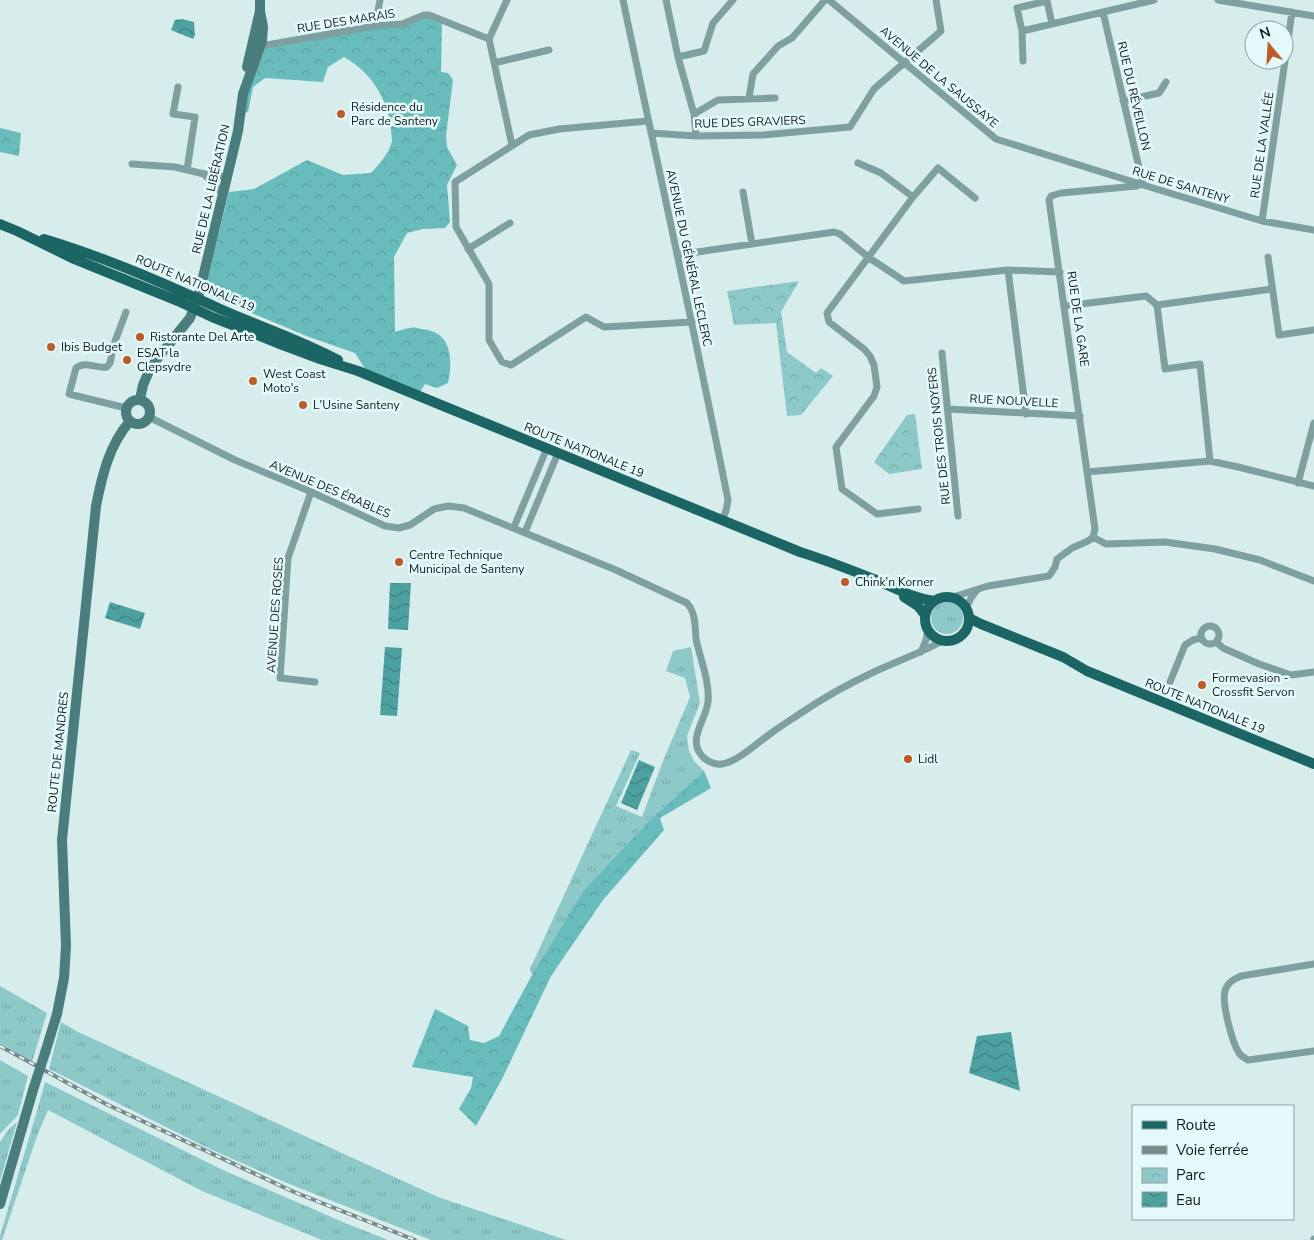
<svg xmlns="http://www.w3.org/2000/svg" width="1314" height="1240" font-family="'Nunito Sans',sans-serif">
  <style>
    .grass { fill: url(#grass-tufts) }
    .forest { fill: url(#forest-crowns) }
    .park { fill: url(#park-crowns) }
    .water { fill: url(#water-waves) }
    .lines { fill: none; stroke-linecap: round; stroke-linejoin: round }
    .street { stroke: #7fa0a0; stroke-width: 7 }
    .secondary { stroke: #4a7e7d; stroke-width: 10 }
    .primary { stroke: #1b6564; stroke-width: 10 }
    .rail-casing { stroke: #7a8888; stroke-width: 4 }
    .rail { stroke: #e4fafa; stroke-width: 2; stroke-dasharray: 5.5; stroke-linecap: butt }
    .secondary-bridge { stroke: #4a7e7d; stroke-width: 10 }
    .poi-dot { fill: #be5a26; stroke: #e4fafa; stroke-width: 2 }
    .labels { text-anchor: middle; stroke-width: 5; stroke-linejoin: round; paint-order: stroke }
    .street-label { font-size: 12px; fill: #141b1b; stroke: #e4fafa }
    .poi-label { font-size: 12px; fill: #141b1b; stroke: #e4fafa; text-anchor: start }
  </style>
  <defs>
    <pattern id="grass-tufts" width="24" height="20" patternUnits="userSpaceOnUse" patternTransform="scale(1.25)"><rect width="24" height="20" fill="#8cc9c8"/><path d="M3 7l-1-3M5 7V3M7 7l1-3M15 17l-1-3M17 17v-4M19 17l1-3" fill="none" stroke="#78acab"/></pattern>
    <pattern id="forest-crowns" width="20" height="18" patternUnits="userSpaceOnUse" patternTransform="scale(1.25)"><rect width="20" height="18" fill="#68bcbb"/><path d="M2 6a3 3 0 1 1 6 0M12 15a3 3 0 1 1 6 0" fill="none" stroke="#59a1a0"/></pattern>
    <pattern id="park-crowns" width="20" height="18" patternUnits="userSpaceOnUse" patternTransform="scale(1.25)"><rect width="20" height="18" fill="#8cc9c8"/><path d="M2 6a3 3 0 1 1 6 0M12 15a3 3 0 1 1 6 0" fill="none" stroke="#78acab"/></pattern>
    <pattern id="water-waves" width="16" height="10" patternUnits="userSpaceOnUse" patternTransform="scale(1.25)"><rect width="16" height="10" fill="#4da1a1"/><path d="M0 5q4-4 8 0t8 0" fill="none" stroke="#3f8282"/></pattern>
  </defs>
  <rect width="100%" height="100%" fill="#d7edec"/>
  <path class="grass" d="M931 618a16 16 0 1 1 32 0a16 16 0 1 1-32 0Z
    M691,647L700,703L687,736L689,751L694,761L704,771L650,820L583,891L532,975L530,969L631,750L640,753L616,806L642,817L663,761L690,697L685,678L666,671L673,651Z
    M0,986L47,1013L32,1062L0,1043Z
    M61,1022L78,1032L438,1197L566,1240H431L287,1183L210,1149L49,1069Z
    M0,1060L28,1076L18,1115L0,1134Z
    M45,1082L225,1171L345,1223L388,1240H322L202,1191L48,1110L37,1136L2,1240H0V1236L39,1104Z
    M17,1122L0,1181V1142L8,1130Z"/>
  <path class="forest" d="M428,17L442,23L441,72L448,73L453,80L446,136L447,147L457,165L447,185L450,222L445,228L423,229L407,233L394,257L395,332C399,331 405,328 410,328C413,327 418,328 421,329C452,331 453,359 448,383L437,388L425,384L420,392L367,372L355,353L309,337L204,293L229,192L254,189L307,160L343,175L371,173C378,166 390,152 392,141C392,138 391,133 391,129C388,99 371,72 344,57L328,67L323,82L265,78L253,87L248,112L244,113L246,96L263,49Z
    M0,128L21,133L19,156L0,152Z
    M704,771L711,788L660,818L664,830L603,900L551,976L502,1079L476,1126L459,1109L471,1088L473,1077L412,1067L435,1009L468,1026L470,1040L484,1043L499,1036L532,975L583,891L650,820Z"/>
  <path class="park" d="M799,281L781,312L787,352L816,373L821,368L833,376L801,415L787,416L776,323L734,325L727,291Z
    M915,414L922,469L889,474L874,462L907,415Z"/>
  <path class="water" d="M182,19L194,22L195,35L193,39L171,30L175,20Z
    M390,583H411L408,630L388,629Z
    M110,602L145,613L140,629L105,618Z
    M385,647L402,648L397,716L380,715Z
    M639,760L655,767L637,810L621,803Z
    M1011,1032L1020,1091L969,1073L977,1036Z"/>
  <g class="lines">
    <path class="street" d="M623,0C658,167 695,333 728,500L726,511L722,520
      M666,0L678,57L694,114L696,136
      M829,0L996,139L1143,185L1262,221L1314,230
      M1218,0L1314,16
      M1103,12L1143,185
      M375,26L380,0
      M1022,31L1154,0
      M489,39L512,145
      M489,39L507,0
      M258,44L261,46L278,43L375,26L402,24L424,15H429L489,39
      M678,57L704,51L713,23L733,0
      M1023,61L1022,31L1017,8L1047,1L1052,24
      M494,63L549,50
      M178,87L173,114L195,117L187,170
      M749,98L753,74L778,46L792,38L825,0
      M1123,101L1159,93L1166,82
      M694,114L718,100L775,98
      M648,121L559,129L529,135L455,182L456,227L489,284V340L502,362L511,365L586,317L604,327L692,322
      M651,133L696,136L763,135L850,127L874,89L941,31L936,0
      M858,163L881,173L913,197
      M132,164L175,167L204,174L227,177
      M204,174L223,194
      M743,192L752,244
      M1262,221L1292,12
      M468,249L510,223
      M677,255L834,232L840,234L868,257L904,281L1008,270L1060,272
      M1268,257L1279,335L1314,330
      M1008,270L1026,414
      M1157,305L1165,369L1200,364L1210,461
      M1065,306L1146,296L1157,305L1272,289
      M126,312L114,344L110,363L107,367C96,369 85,360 76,368L69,394L126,408
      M942,353L958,516
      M948,409L1080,416
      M149,417L235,460L307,490L385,526L399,528L410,525L434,509L448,506L464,508L616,570L687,603C688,605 690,606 691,609C696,617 695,629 696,639C700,658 710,682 708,702C706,720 687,739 702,756C706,761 715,765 722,764C737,762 757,743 770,734C779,727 789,721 798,715C824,697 850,683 878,670C900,660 923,652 944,640
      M1087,472L1210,461L1238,467L1314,486
      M1298,483L1314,423
      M311,492L288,558L280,678L315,682
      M918,509L877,514L842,489L836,447L874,396L877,387L874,365L870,356L864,349L829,322L827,313L913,197L938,168L975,198
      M514,527L547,448
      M525,532L558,453
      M1093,537L1095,529L1049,200L1051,196L1061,193L1137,186
      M1093,537L1106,544L1165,542L1215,549L1260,560L1314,581
      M953,597L988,586L1049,576L1055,567L1057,559L1072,548L1088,541L1093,537
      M966,608L971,598L977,590
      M1201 635a9 9 0 1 1 18 0a9 9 0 1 1-18 0Z
      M1216,642L1223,648L1259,664L1291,675L1314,672
      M921,652L926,640L928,630
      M1170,682L1185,645L1193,640L1201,638
      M1314,964L1241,976C1235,979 1229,981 1226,988C1220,999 1232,1042 1239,1053C1241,1056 1245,1058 1248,1060L1314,1051
      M1314,1240V1239"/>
    <path class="secondary" d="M247,67L260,11V0
      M140,399L143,385L149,371L157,359L190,318L198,298L238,131L243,94L262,41L263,27L260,11
      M126 412a12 12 0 1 1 24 0a12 12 0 1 1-24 0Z
      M45,1053L57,1014L64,978L66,946L62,840L96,506C102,476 109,445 130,421
      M0,1204L33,1090"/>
    <path class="primary" d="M0,224L17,231L72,258L178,301L212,317L280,344L320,359L358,371L800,552C826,560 851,570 876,580C895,588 913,598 934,601
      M44,239C104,257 161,282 218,308C258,326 299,339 338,360
      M904,597L918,606L925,615
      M925 619a22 22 0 1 1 44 0a22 22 0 1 1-44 0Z
      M969,618L981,624L1063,657L1087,671L1314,764"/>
    <defs>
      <path id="rail" d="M0,1046L106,1104L294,1192L415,1240"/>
    </defs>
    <use href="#rail" class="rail-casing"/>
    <use href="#rail" class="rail"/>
    <path class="secondary-bridge" d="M33,1090L45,1053"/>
  </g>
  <g class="poi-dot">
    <circle cx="341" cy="114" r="5"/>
    <circle cx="140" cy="337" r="5"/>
    <circle cx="51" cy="347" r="5"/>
    <circle cx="127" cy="360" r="5"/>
    <circle cx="253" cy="381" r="5"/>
    <circle cx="303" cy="405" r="5"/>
    <circle cx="399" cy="562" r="5"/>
    <circle cx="845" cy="582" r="5"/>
    <circle cx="1202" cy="685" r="5"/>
    <circle cx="908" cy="759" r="5"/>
  </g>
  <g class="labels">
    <g class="street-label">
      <text transform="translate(346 21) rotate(-9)" y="4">RUE DES MARAIS</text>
      <text transform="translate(939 77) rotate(40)" y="4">AVENUE DE LA SAUSSAYE</text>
      <text transform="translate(1134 96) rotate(77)" y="4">RUE DU RÉVEILLON</text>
      <text transform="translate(750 122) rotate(-2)" y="4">RUE DES GRAVIERS</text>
      <text transform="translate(1262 145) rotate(-82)" y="4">RUE DE LA VALLÉE</text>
      <text transform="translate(1181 185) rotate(17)" y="4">RUE DE SANTENY</text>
      <text transform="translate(211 189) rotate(-77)" y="4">RUE DE LA LIBÉRATION</text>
      <text transform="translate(689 258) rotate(78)" y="4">AVENUE DU GÉNÉRAL LECLERC</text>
      <text transform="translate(195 283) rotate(23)" y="4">ROUTE NATIONALE 19</text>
      <text transform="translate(1078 319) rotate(82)" y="4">RUE DE LA GARE</text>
      <text transform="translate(1014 401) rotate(3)" y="4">RUE NOUVELLE</text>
      <text transform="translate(939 436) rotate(-96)" y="4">RUE DES TROIS NOYERS</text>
      <text transform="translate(584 450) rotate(22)" y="4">ROUTE NATIONALE 19</text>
      <text transform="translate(330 489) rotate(23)" y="4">AVENUE DES ÉRABLES</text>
      <text transform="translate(275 615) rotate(-86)" y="4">AVENUE DES ROSES</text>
      <text transform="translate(1205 706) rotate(22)" y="4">ROUTE NATIONALE 19</text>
      <text transform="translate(58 752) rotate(-84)" y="4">ROUTE DE MANDRES</text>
    </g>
    <g class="poi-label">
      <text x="351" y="111">Résidence du<tspan x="351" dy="14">Parc de Santeny</tspan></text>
      <text x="150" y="341">Ristorante Del Arte</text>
      <text x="61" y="351">Ibis Budget</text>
      <text x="137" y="357">ESAT la<tspan x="137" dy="14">Clepsydre</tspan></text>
      <text x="263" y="378">West Coast<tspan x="263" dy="14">Moto's</tspan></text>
      <text x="313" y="409">L'Usine Santeny</text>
      <text x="409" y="559">Centre Technique<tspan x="409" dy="14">Municipal de Santeny</tspan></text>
      <text x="855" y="586">Chink'n Korner</text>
      <text x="1212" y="682">Formevasion -<tspan x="1212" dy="14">Crossfit Servon</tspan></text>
      <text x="918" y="763">Lidl</text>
    </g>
  </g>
  <rect x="1132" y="1105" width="162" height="115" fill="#e4fafa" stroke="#91a1a1"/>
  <rect x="1142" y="1121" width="25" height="8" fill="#1b6564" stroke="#91a1a1"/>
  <text x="1176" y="1130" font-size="15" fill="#141b1b">Route</text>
  <rect x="1142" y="1146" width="25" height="8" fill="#7a8888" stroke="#91a1a1"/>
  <text x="1176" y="1155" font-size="15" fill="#141b1b">Voie ferrée</text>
  <rect x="1142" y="1168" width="25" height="15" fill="url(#park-crowns)" stroke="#91a1a1"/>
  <text x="1176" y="1180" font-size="15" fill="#141b1b">Parc</text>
  <rect x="1142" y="1192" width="25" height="15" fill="url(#water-waves)" stroke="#91a1a1"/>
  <text x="1176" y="1205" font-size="15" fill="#141b1b">Eau</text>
  <g transform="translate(1269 45) rotate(342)"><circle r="24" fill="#e4fafa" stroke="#91a1a1"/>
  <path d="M0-4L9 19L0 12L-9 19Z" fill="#be5a26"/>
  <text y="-8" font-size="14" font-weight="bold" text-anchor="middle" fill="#141b1b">N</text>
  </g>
</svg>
